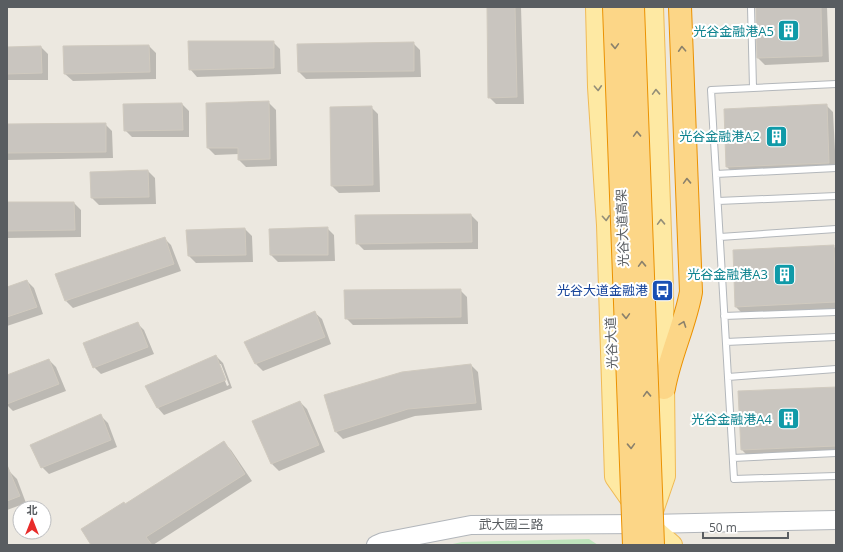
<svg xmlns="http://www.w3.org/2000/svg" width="843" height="552" font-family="'Open Sans','Noto Sans SC',sans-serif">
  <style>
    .green { fill: #bfe4bc }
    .shadow { fill: #0003; fill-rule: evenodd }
    .building { fill: #c9c5bf; stroke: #d0cabf }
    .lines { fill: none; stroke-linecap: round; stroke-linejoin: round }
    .lane-casing { stroke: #b3b7bb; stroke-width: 8 }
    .secondary-casing { stroke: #b2b6bb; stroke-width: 20 }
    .primary-casing { stroke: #f0ba55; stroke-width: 22 }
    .highway-casing { stroke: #eb9101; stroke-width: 24 }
    .lane { stroke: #fff; stroke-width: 6 }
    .secondary { stroke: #fff; stroke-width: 18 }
    .primary { stroke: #fee9a3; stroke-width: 20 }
    .highway { stroke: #fcd687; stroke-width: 22 }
    .highway-bridge-casing { stroke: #eb9101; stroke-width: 24; stroke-linecap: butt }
    .highway-bridge { stroke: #fcd687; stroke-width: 22 }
    .oneway { stroke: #8a816c }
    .oneway2 { stroke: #938e78 }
    .labels { text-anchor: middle; stroke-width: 4; stroke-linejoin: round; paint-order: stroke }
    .culture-label { font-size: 13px; fill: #0d838f; stroke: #fff; text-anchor: end }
    .street-label { font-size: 13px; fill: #595d61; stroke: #fff }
    .transit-label { font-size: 13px; fill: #164399; stroke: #fff; text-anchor: end }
  </style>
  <rect width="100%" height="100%" fill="#ece8e0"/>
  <path class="green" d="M589,539L598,545H448L462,542Z"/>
  <path class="shadow" d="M488,7H521L524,104H496L489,97Z
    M756,7H827L829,62L765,65L758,58Z
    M273,42L280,49L281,74L197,77L190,69Z
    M413,43L420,50L421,77L306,79L299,72Z
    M149,46L156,53V79L73,81L65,74Z
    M41,47L48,54V80H7V48Z
    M268,102L276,110L277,166L246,167L239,160V154L215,155L208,148Z
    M182,104L189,111V137H132L125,130Z
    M826,105L833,112L836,170L734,174L727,167Z
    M371,107L378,114L380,192L339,193L332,186Z
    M105,124L112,131L113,158L7,160V125Z
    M148,171L155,178L156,204L99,205L92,198L91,173Z
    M7,203H74L81,210V237L7,238Z
    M471,215L478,222V249L364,250L357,243Z
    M327,228L334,235L335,261L278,262L271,255Z
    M245,229L252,236L253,262L196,263L189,256Z
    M164,238L171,245L181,271L73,308L66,301Z
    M833,246L836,249V309L743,314L736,307Z
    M27,281L34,288L43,314L7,326V288Z
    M460,290L467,297L468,324L353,325L346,318Z
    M314,312L322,319L331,344L263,371L256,364Z
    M137,323L144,330L154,354L101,374L94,367Z
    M216,356L223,363L232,388L164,415L157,407ZM218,364H221L229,385L227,386Z
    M49,360L56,367L66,391L13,411L7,405V376Z
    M471,365L478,372L482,410L415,416L343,439L336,432L326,396Z
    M836,388V453L749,457L742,450L739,392Z
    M300,402L307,409L325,452L279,471L272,464L254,421Z
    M101,416L108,423L117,447L49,474L42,467Z
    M224,443L231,450L252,481L153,545H92L124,503L126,505Z
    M10,472L17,479L26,503L7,510V473Z"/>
  <path class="building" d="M487,7H515L517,97L488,98Z
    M756,7H821L822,56L757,58Z
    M188,41H274V68L189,70Z
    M414,42V71L298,72L297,44Z
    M149,45L150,72L64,74L63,46Z
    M41,46L42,73L7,74V47Z
    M269,101L270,159L238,160V148H207L206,103Z
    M182,103L183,130L124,131L123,104Z
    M827,104L829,163L726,167L724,109Z
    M372,106L373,185L331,186L330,107Z
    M106,123V152L7,153V124Z
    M148,170L149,197L91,198L90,172Z
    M7,202H74L75,230L7,231Z
    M471,214L472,242L356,244L355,215Z
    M328,227V255H270L269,229Z
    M245,228L246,255L188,256L186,230Z
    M165,237L174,264L65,301L55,274Z
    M834,245L836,302L735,307L733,250Z
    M27,280L37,307L7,317V287Z
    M461,289V317L345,319L344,290Z
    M315,311L325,337L255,364L244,342Z
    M138,322L148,347L93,368L83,343Z
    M216,355L226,380L157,408L145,386Z
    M49,359L59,384L7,404V375Z
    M471,364L476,403L408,409L335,432L324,395L402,372Z
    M836,387V446L741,450L738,391Z
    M300,401L319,445L271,464L252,421Z
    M101,414L111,440L41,468L30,445Z
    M224,441L245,474L146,537L152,545H91L81,529L124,502L125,504Z
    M7,465L20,496L7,501Z"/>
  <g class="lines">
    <defs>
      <path id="lane" d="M751,7L753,88
        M836,84L711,90L734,479L836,476
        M716,174L836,168
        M718,201L836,196
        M720,237L836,229
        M724,316L836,312
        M726,342L836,337
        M728,377L836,369
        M733,458L836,453"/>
      <path id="secondary" d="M376,545L383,542L471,525L648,524L836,520"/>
      <path id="primary" d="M596,7L598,87L607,225L615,477L648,524L672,545
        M653,511L665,476L663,290L653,7"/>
      <path id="highway" d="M664,388C670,355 685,325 691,292L680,7"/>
    </defs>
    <use href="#lane" class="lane-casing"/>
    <use href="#secondary" class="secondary-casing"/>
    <use href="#primary" class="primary-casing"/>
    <use href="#highway" class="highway-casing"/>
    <use href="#lane" class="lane"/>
    <use href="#secondary" class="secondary"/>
    <use href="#primary" class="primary"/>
    <use href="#highway" class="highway"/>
    <defs>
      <path id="highway-bridge" d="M614,7L634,545
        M633,7L653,545"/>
    </defs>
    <use href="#highway-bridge" class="highway-bridge-casing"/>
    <use href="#highway-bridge" class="highway-bridge"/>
  </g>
  <defs><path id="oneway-chevron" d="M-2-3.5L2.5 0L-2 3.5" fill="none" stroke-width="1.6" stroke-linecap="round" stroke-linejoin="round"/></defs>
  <g class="oneway">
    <use href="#oneway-chevron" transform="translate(615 46) rotate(88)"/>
    <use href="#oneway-chevron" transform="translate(682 49) rotate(-93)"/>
    <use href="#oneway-chevron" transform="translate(637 134) rotate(-92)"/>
    <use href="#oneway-chevron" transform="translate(687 181) rotate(-92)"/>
    <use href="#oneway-chevron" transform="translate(642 264) rotate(-92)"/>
    <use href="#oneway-chevron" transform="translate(626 316) rotate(88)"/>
    <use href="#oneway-chevron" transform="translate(683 324) rotate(-70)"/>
    <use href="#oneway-chevron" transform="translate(647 394) rotate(-92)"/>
    <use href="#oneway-chevron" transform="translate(631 446) rotate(88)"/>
  </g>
  <g class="oneway2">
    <use href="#oneway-chevron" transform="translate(598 88) rotate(87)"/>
    <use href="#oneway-chevron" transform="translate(656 92) rotate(-92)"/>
    <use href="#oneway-chevron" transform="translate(606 218) rotate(86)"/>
    <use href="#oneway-chevron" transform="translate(661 222) rotate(-92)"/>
  </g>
  <defs>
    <symbol id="building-square" viewBox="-11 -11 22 22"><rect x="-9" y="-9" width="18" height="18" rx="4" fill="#0f9aa8" stroke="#fff"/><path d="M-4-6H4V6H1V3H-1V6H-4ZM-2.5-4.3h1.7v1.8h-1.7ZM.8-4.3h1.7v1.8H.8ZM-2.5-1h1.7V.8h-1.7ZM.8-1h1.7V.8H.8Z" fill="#fff"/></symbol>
    <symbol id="bus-square" viewBox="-11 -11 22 22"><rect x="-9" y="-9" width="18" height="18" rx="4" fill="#1a4fb4" stroke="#fff"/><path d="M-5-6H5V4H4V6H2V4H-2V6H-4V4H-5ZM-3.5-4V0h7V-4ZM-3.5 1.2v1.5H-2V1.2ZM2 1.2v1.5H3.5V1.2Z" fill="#fff"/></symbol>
  </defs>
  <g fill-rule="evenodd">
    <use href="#building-square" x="776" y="18" width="25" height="25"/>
    <use href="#building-square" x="764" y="124" width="25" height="25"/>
    <use href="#building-square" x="772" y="262" width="25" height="25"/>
    <use href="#bus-square" x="650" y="278" width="25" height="25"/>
    <use href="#building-square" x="776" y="406" width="25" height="25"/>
  </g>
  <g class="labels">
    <g class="culture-label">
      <text x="774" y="36">光谷金融港A5</text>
      <text x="760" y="141">光谷金融港A2</text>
      <text x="768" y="279">光谷金融港A3</text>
      <text x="772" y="424">光谷金融港A4</text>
    </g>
    <g class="street-label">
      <text transform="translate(622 228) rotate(-92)" y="5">光谷大道高架</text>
      <text transform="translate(611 343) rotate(-92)" y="5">光谷大道</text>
      <text x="511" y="529">武大园三路</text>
    </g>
    <g class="transit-label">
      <text x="648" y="295">光谷大道金融港</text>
    </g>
  </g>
  <rect width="843" height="552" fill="none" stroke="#595d61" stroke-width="16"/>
  <g transform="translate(32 520)"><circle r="19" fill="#ffffff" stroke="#bdbec0"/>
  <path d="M0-3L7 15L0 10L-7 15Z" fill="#e82c2a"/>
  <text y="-6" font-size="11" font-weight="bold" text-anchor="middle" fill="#595d61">北</text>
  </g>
  <path d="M703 532v6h85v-6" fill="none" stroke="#595d61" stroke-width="2"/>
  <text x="709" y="532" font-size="12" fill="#595d61" stroke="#ffffff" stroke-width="3" paint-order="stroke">50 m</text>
</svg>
